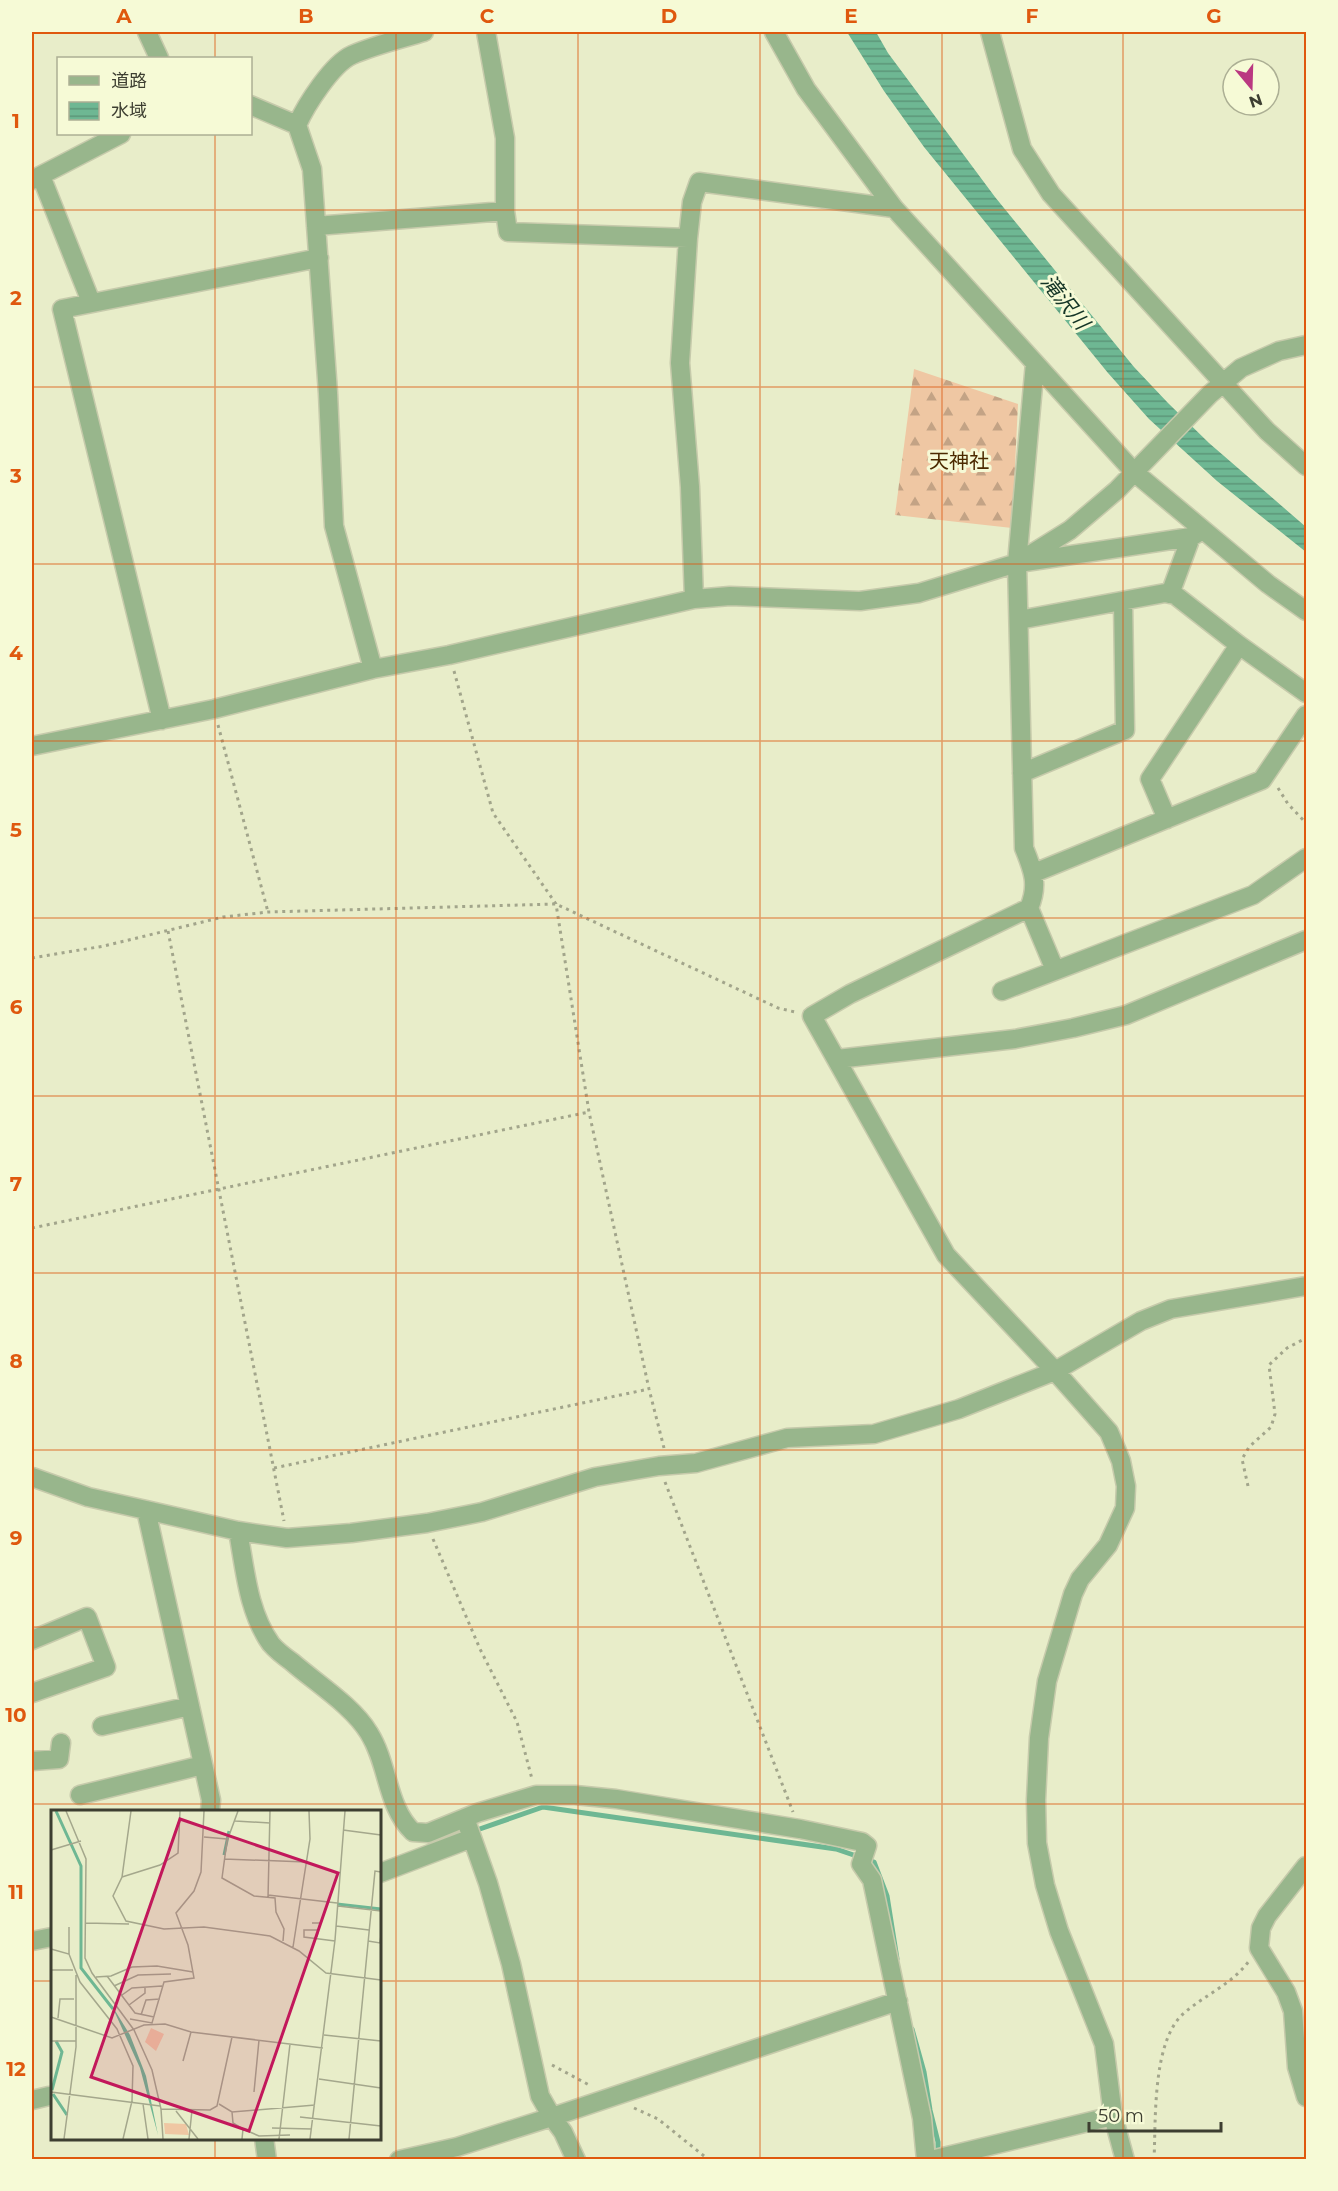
<svg xmlns="http://www.w3.org/2000/svg" width="1338" height="2191" font-family="Montserrat,'Noto Sans JP',sans-serif">
  <style>
    .forest { fill: url(#forest-firs) }
    .water { fill: url(#water-rules) }
    .lines { fill: none; stroke-linecap: round; stroke-linejoin: round }
    .stream { stroke: #6eb793; stroke-width: 5 }
    .minor-casing { stroke: #c6caab; stroke-width: 21 }
    .path { stroke: #a2a58b; stroke-width: 3; stroke-dasharray: 3 4.5; stroke-linecap: butt }
    .minor { stroke: #98b68c; stroke-width: 18 }
    .grid { fill: none; stroke: #df580e; stroke-width: 1.5; stroke-opacity: 0.55 }
    .labels { text-anchor: middle; stroke-width: 6; stroke-linejoin: round; paint-order: stroke }
    .park-label { font-size: 20px; fill: #4c2a00; stroke: #f6fad6 }
    .water-label { font-size: 21px; font-style: italic; fill: #143526; stroke: #f6fad6 }
    .inset-river { fill: none; stroke: #6eb793; stroke-width: 3 }
    .inset-road { fill: none; stroke: #a4a78c; stroke-width: 1.5 }
    .view { fill: #c2185b; fill-opacity: 0.15; stroke: #c2185b; stroke-width: 3 }
    .inset-edge { fill: none; stroke: #3d3e31; stroke-width: 3 }
    .neatline { fill: none; stroke: #df580e; stroke-width: 2 }
    .grid-label { font-size: 20px; text-anchor: middle; font-weight: bold; fill: #df580e }
  </style>
  <defs>
    <pattern id="forest-firs" width="22" height="20" patternUnits="userSpaceOnUse" patternTransform="scale(1.5)"><rect width="22" height="20" fill="#efc7a3"/><path d="M5 1l3.5 6h-7zM16 11l3.5 6h-7z" fill="#c3a385"/></pattern>
    <pattern id="water-rules" width="6" height="5" patternUnits="userSpaceOnUse" patternTransform="scale(1.5)"><rect width="6" height="5" fill="#6eb793"/><path d="M0 2.5h6" fill="none" stroke="#5c9679"/></pattern>
  </defs>
  <rect width="100%" height="100%" fill="#e8edc9"/>
  <path class="forest" d="M914,369L1018,404L1012,528L895,515Z"/>
  <path class="water" d="M847,32H876L888,53L995,197L1134,367L1168,403L1209,443L1306,527V552L1217,481L1149,419L1108,373L924,147L884,91Z"/>
  <g class="lines">
    <path class="stream" d="M474,1831L543,1807L836,1849L874,1862L887,1896L897,1959
      M912,2029L924,2072L930,2110L938,2142V2155"/>
    <defs>
      <path id="minor" d="M147,32L159,58
        M486,32L505,138V211L508,232L688,238
        M774,32L806,89L894,208L1134,472L1268,584L1306,611
        M990,32L1022,149L1051,194L1267,431L1306,466
        M250,105L297,125
        M41,176L91,302
        M32,180L121,134
        M316,226L505,211
        M1035,363L1017,563L1024,848C1033,870 1039,885 1029,908L850,994L812,1016L946,1255L1055,1371L1109,1432L1121,1461L1126,1486L1125,1508L1108,1545L1080,1579L1073,1594L1047,1681L1039,1738L1036,1800L1037,1843L1045,1885L1059,1931L1104,2044L1113,2116L1125,2160
        M1025,562L1191,537
        M1170,594L1191,537L1199,532
        M694,599L690,487L680,363L688,238L692,202L699,182L894,208
        M1019,620L1165,593L1175,595L1239,645L1306,693
        M373,669L334,526L328,393L312,169L297,125C306,105 332,64 352,55C375,45 401,39 424,32
        M162,720L62,309L319,258
        M32,746L214,709L373,669L449,655L694,599L730,596L860,601L919,593L1017,563L1070,530L1117,490L1210,394L1241,368L1279,351L1306,345
        M1022,773L1125,730L1123,601
        M1167,819L1150,779L1239,645
        M1034,873L1262,780L1306,715
        M1029,908L1055,970
        M1002,991L1253,895L1306,858
        M837,1059L1015,1039L1073,1028L1126,1015L1306,940
        M32,1477L88,1497L146,1510L238,1531L287,1538L351,1533L427,1523L482,1512L595,1477L659,1466L696,1463L787,1438L874,1434L959,1409L1055,1371L1141,1321L1171,1309L1306,1286
        M146,1510L211,1800L210,1812
        M238,1531C245,1569 248,1612 271,1644C277,1651 285,1657 292,1662C316,1683 353,1706 369,1733C389,1765 386,1806 413,1832L428,1833L477,1813L536,1795H575L616,1799L800,1829L862,1842L867,1846L861,1864L872,1880L922,2118L926,2160
        M32,1640L87,1617L106,1667L32,1693
        M102,1726L190,1706
        M32,1761L59,1759L61,1743
        M80,1795L203,1765
        M465,1818L488,1883L511,1964L540,2096L552,2117L563,2132L576,2160
        M1306,1866L1267,1916L1261,1928L1259,1948L1286,1992L1293,2011L1297,2067L1306,2097
        M380,1873L472,1838
        M32,1941L52,1937
        M32,2100L49,2096
        M264,2138L267,2160
        M399,2160L457,2147L552,2117L898,2001
        M931,2160L1113,2116"/>
    </defs>
    <use href="#minor" class="minor-casing"/>
    <path class="path" d="M454,671L493,813L556,904L589,1112L649,1389L664,1448
      M218,725L268,912
      M1278,788L1288,804L1306,823
      M168,931L284,1521
      M32,958L104,946L223,917L268,912L556,904L778,1008L795,1012
      M32,1228L589,1112
      M274,1468L649,1389
      M665,1482L793,1812
      M1248,1486L1242,1459L1249,1447L1271,1427L1275,1414L1269,1365L1287,1348L1306,1338
      M433,1539L480,1649L517,1722L532,1779
      M552,2065L591,2086
      M634,2108L658,2119L709,2160
      M1154,2160C1156,2119 1152,2041 1184,2013C1205,1995 1232,1984 1249,1961"/>
    <use href="#minor" class="minor"/>
  </g>
  <path class="grid" d="M215,32V58M396,32V2160M578,32V2160M760,32V2160M942,32V2160M1123,32V2160M215,134V1812M32,210H1306M32,387H1306M32,564H1306M32,741H1306M32,918H1306M32,1096H1306M32,1273H1306M32,1450H1306M32,1627H1306M32,1804H1306M32,1981H52M380,1981H1306M215,2138V2160"/>
  <g class="labels">
    <g class="park-label">
      <text x="959" y="468">天神社</text>
    </g>
    <g class="water-label">
      <text transform="translate(1065 302) rotate(52)" y="7">滝沢川</text>
    </g>
  </g>
  <g transform="translate(51 1810)">
    <rect width="330" height="330" fill="#e8edc9"/>
    <path d="M100,218L113,224L105,241L94,232ZM113,313L135,314L138,325L114,324Z" fill="#efc7a3"/>
    <path d="M60,194L79,225L95,266L107,325L89,258Z" fill="#6eb793"/>
    <path class="inset-river" d="M5,1L30,56V158L62,199M173,45L178,21M286,94L330,99M1,280L11,242L5,231M2,284L16,305"/>
    <path class="inset-road" d="M15,1L35,49L34,148L41,163L83,220L101,260L110,299L112,329M80,1L71,67L62,86L75,111L113,119L153,117L219,126L248,141L275,163L330,170M187,1L176,31L171,68L203,86L224,88L225,102L233,119L232,131M184,11L219,13M292,20L330,25M153,27L176,29M0,40L30,31M173,49L255,52M71,67L109,55L127,43L129,1M217,85L286,93M217,88L219,1M287,96L330,101M35,113L78,114M261,113H269L266,127M285,116L318,120M18,117V144M267,120H253V127L284,131M317,131L329,133L330,125M242,137L259,29L258,1M0,139L18,144L29,172L66,219L82,256L81,291L72,329M0,160H22M56,166L84,203L103,207M45,167L60,166L81,157L106,156L142,162M63,176L87,165L120,164M71,185L81,178L111,176M78,195L94,183V178M90,205L95,190L109,189M0,207L61,228L93,215L114,214L140,222L272,238M7,208L9,189H23M79,209L101,213L113,172L143,168L137,135L125,103L143,81L150,62L153,1M273,225L330,231M0,231H25M132,251L140,222M268,269L330,278M0,282L109,296M203,282L208,230M92,294L97,329M168,294L181,302L264,295M110,299L159,300L166,296L181,227M125,301L147,329M181,302L182,313L192,319L191,329M249,307L330,316M221,318L261,319M192,319L208,326L239,325M13,329L25,237V165M138,329L141,300M228,329L239,234M259,329L284,130L294,1M298,329L324,61L330,62"/>
    <path class="view" d="M129,9L287,63L198,321L40,267Z"/>
    <rect width="330" height="330" class="inset-edge"/>
  </g>
  <rect width="1338" height="2191" fill="none" stroke="#f6fad6" stroke-width="66"/>
  <rect x="57" y="57" width="195" height="78" fill="#f6fad6" stroke="#acaf94" stroke-width="1.5"/>
  <rect x="69" y="76" width="30" height="9" fill="#98b68c" stroke="#acaf94" stroke-width="1.5"/>
  <text x="111" y="87" font-size="18" fill="#3d3e31">道路</text>
  <rect x="69" y="102" width="30" height="18" fill="url(#water-rules)" stroke="#acaf94" stroke-width="1.5"/>
  <text x="111" y="117" font-size="18" fill="#3d3e31">水域</text>
  <g transform="translate(1251 87) rotate(161)"><circle r="28" fill="#f6fad6" stroke="#acaf94" stroke-width="1.5"/>
  <path d="M0-4.5L10 22L0 15L-10 22Z" fill="#ba3881"/>
  <text y="-9" font-size="16" font-weight="bold" text-anchor="middle" fill="#3d3e31">N</text>
  </g>
  <path d="M1089 2122v9h132v-9" fill="none" stroke="#3d3e31" stroke-width="3"/>
  <text x="1098" y="2122" font-size="18" fill="#3d3e31" stroke="#f6fad6" stroke-width="4.5" paint-order="stroke">50 m</text>
  <rect x="33" y="33" width="1272" height="2125" class="neatline"/>
  <g class="grid-label">
    <text x="124" y="23">A</text>
    <text x="306" y="23">B</text>
    <text x="487" y="23">C</text>
    <text x="669" y="23">D</text>
    <text x="851" y="23">E</text>
    <text x="1032" y="23">F</text>
    <text x="1214" y="23">G</text>
    <text x="16" y="128">1</text>
    <text x="16" y="305">2</text>
    <text x="16" y="483">3</text>
    <text x="16" y="660">4</text>
    <text x="16" y="837">5</text>
    <text x="16" y="1014">6</text>
    <text x="16" y="1191">7</text>
    <text x="16" y="1368">8</text>
    <text x="16" y="1545">9</text>
    <text x="16" y="1722">10</text>
    <text x="16" y="1899">11</text>
    <text x="16" y="2076">12</text>
  </g>
</svg>
